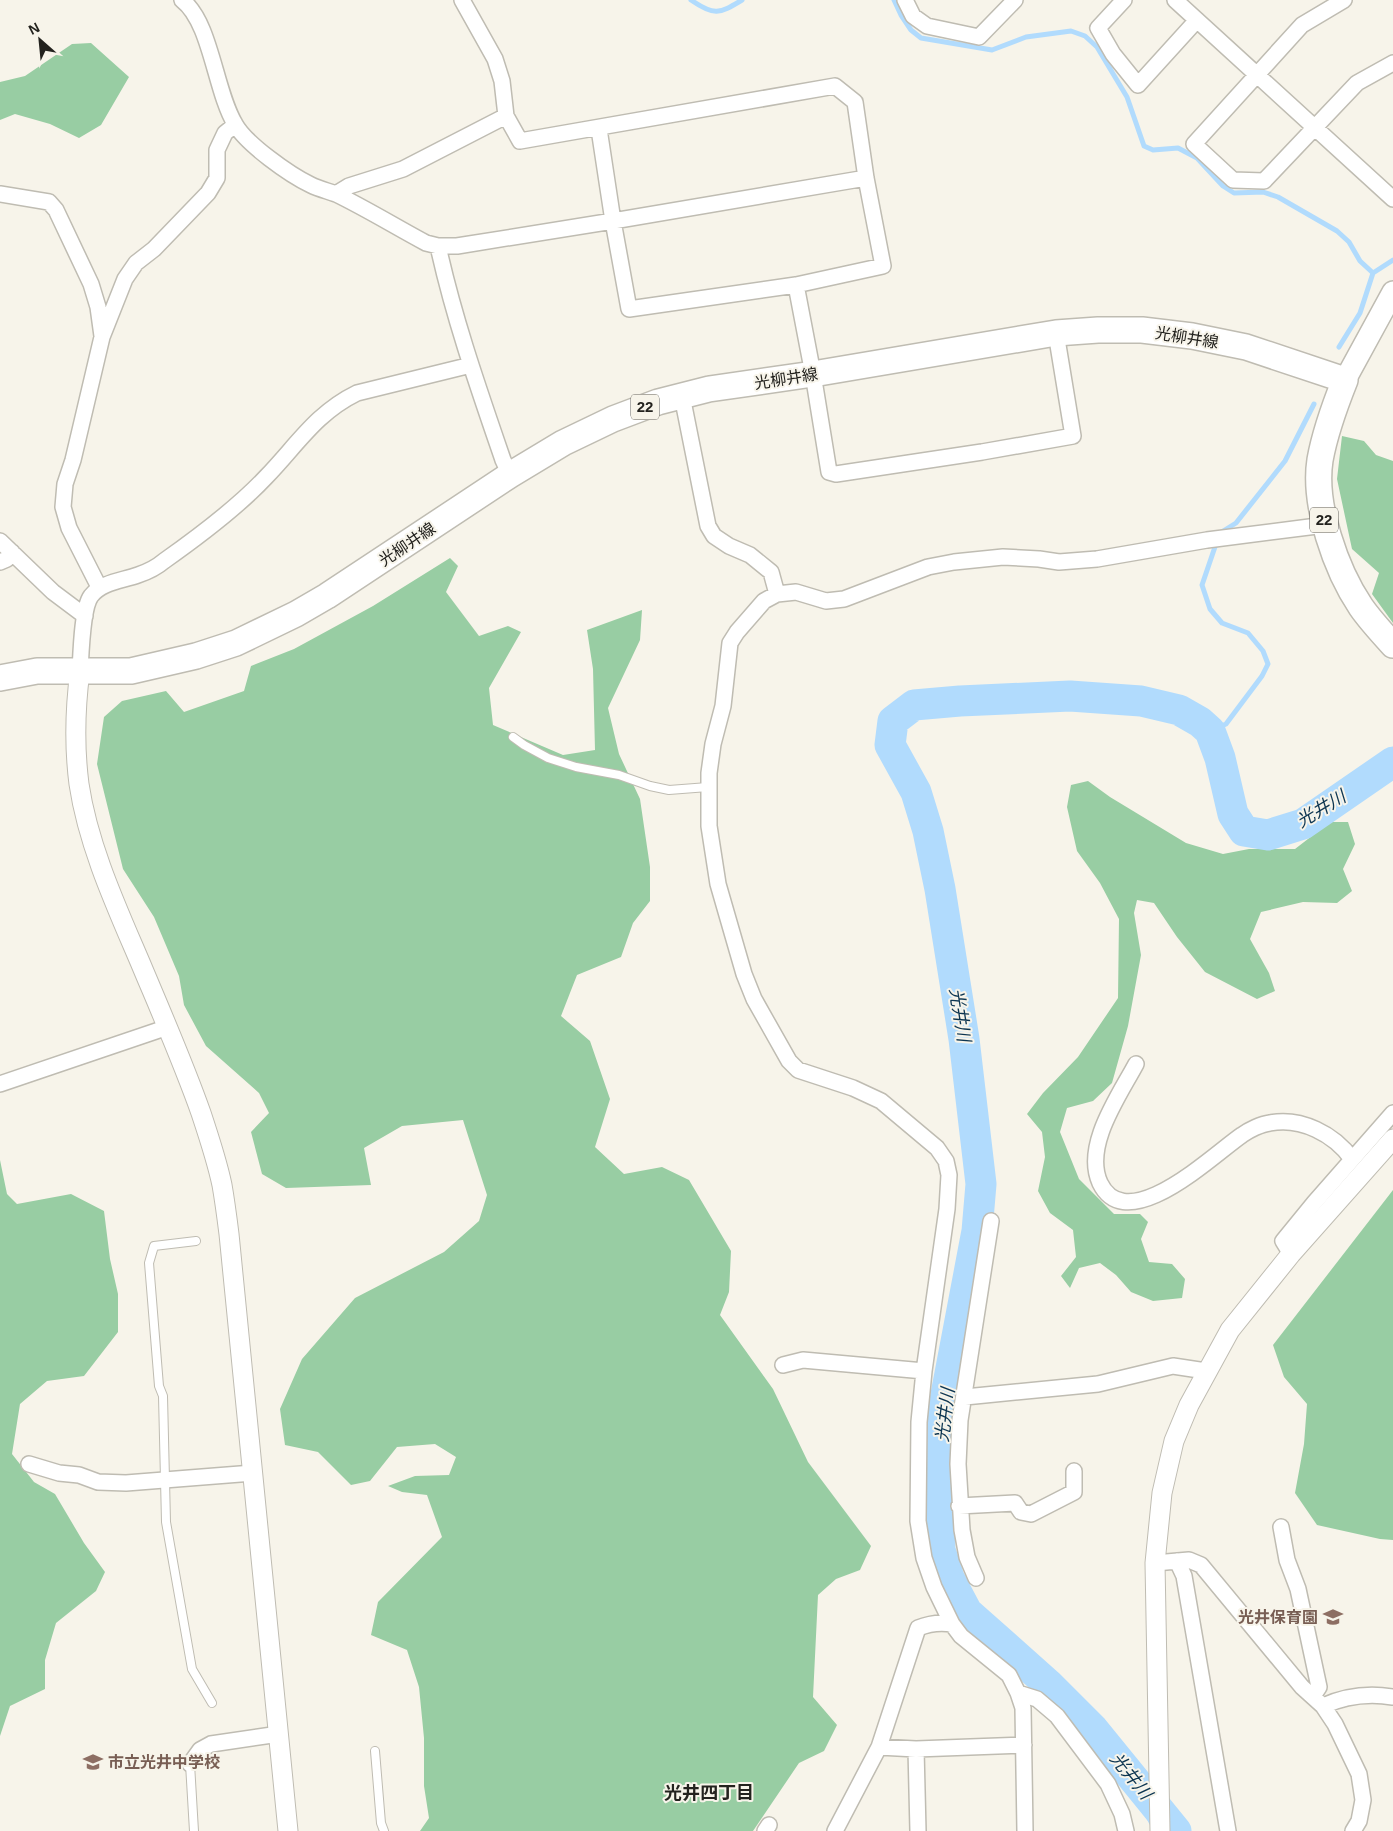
<svg xmlns="http://www.w3.org/2000/svg" width="1393" height="1831" font-family="Helvetica,'Noto Sans JP',sans-serif">
  <style>
    .forest { fill: #98cda3 }
    .water { fill: #b1dbfd }
    .lines { fill: none; stroke-linecap: round; stroke-linejoin: round }
    .stream { stroke: #b1dbfd; stroke-width: 5 }
    .river { stroke: #b1dbfd; stroke-width: 31 }
    .service-casing { stroke: #bfbcb2; stroke-width: 10 }
    .minor-casing { stroke: #bfbcb2; stroke-width: 18 }
    .tertiary-casing { stroke: #bfbcb2; stroke-width: 21 }
    .secondary-casing { stroke: #bfbcb2; stroke-width: 24 }
    .primary-casing { stroke: #bfbcb2; stroke-width: 28 }
    .service { stroke: #fff; stroke-width: 8 }
    .minor { stroke: #fff; stroke-width: 15 }
    .tertiary { stroke: #fff; stroke-width: 19 }
    .secondary { stroke: #fff; stroke-width: 21 }
    .primary { stroke: #fff; stroke-width: 25 }
    .labels { text-anchor: middle; stroke-width: 4; stroke-linejoin: round; paint-order: stroke }
    .shield { fill: #f7f4ea; stroke: #63615b; stroke-width: 1 }
    .shield-label { font-size: 15px; font-weight: bold; fill: #23221e }
    .street-label { font-size: 16px; fill: #23221e; stroke: #f7f4ea }
    .education-label { font-size: 16px; font-weight: bold; fill: #785e54; stroke: #f7f4ea; text-anchor: end }
    .water-label { font-size: 18px; font-style: italic; fill: #0c3551; stroke: #f7f4ea }
    .neighbourhood-label { font-size: 18px; font-weight: bold; fill: #23221e; stroke: #f7f4ea }
  </style>
  <rect width="100%" height="100%" fill="#f7f4ea"/>
  <path class="forest" d="M91,43L129,77L101,125L79,138L50,124L15,114L0,120V82L25,76L72,44Z
    M1342,436L1364,441L1376,455L1393,461V623L1372,594L1379,573L1352,549L1337,479Z
    M450,558L458,566L446,592L479,636L508,626L521,632L489,688L493,725L563,755L595,750L593,669L587,630L642,610L640,640L608,708L619,754L640,799L650,867V901L633,923L621,957L577,975L561,1016L590,1041L610,1099L595,1147L624,1174L662,1167L689,1180L731,1251L729,1292L720,1315L773,1389L808,1462L871,1546L860,1570L836,1579L818,1595L813,1697L837,1725L824,1751L799,1763L753,1831H420L429,1818L424,1786V1738L419,1687L407,1650L371,1635L378,1602L442,1537L427,1495L402,1492L388,1486L415,1476L449,1475L456,1457L435,1444L397,1447L370,1481L351,1485L318,1452L285,1445L280,1409L302,1359L355,1298L444,1252L479,1221L487,1195L463,1120L402,1126L364,1148L371,1185L286,1188L262,1174L251,1132L269,1113L259,1093L206,1046L184,1005L179,976L154,917L123,869L97,764L104,717L122,701L166,691L184,712L244,691L251,666L294,649L373,606Z
    M1088,781L1110,797L1186,843L1223,854L1249,849H1295L1330,822H1348L1355,844L1343,869L1352,891L1337,903L1303,902L1261,912L1250,939L1269,973L1275,991L1257,999L1205,972L1177,937L1154,903L1137,900L1134,913L1141,955L1128,1026L1112,1083L1093,1101L1067,1108L1060,1132L1079,1179L1114,1214H1140L1148,1222L1141,1239L1149,1262L1172,1264L1185,1279L1182,1298L1153,1301L1131,1292L1116,1275L1100,1263L1079,1268L1070,1288L1061,1276L1076,1257L1073,1230L1050,1213L1038,1191L1045,1157L1042,1132L1027,1114L1043,1093L1078,1057L1118,998L1119,919L1100,883L1077,851L1067,807L1071,785Z
    M0,1160L7,1194L17,1204L71,1194L104,1211L110,1259L118,1294V1332L84,1376L47,1381L20,1404L12,1454L34,1482L55,1494L84,1543L105,1572L96,1591L56,1623L45,1660V1689L10,1706L0,1736Z
    M1393,1190V1540L1380,1539L1317,1525L1295,1493L1304,1444L1307,1404L1284,1377L1273,1345Z"/>
  <path class="water" d="M1112,1752L1138,1770L1176,1810L1189,1831H1153Z"/>
  <g class="lines">
    <path class="stream" d="M691,0C714,16 719,14 742,0
      M894,0L901,15L911,30L921,38L992,50L1026,37L1071,31L1085,36L1097,47L1127,97L1144,146L1153,150L1178,148L1197,158L1223,186L1234,193L1263,192L1278,197L1337,231L1349,242L1360,261L1373,273
      M1339,347L1360,313L1373,273L1393,260
      M1220,533L1236,523L1285,461L1314,404
      M1210,731L1226,724L1262,676L1268,664L1263,651L1248,633L1222,623L1210,609L1202,585L1217,541"/>
    <path class="river" d="M1176,1831L1093,1729L1048,1684L967,1612L949,1578L940,1550L938,1507L941,1421L977,1231L981,1184L964,1039L940,889L928,831L916,792L890,745L893,721L914,705L960,701L1070,696L1141,701L1179,710L1200,722L1210,731L1220,758L1233,814L1244,831L1268,835L1303,824L1393,762"/>
    <defs>
      <path id="service" d="M513,737L524,745L548,758L576,767L619,775L650,786L669,790L708,787
        M196,1241L154,1246L149,1263L159,1386L163,1396L166,1522L192,1669L212,1703
        M375,1751L381,1823L384,1831
        M190,1764L194,1831"/>
      <path id="minor" d="M182,0C211,22 215,91 235,124C246,144 290,175 311,185C319,189 328,191 336,194C367,209 396,227 426,243L438,246H457L613,221L866,178
        M462,0L495,59L502,81L506,116L520,141L835,86L855,102L866,178L883,266L796,285L629,309L613,221L599,129
        M905,0L913,16L927,26L979,37L1015,0
        M1124,0L1098,28L1113,54L1138,85L1197,20
        M1175,0L1393,199
        M1344,0L1302,25L1194,144L1233,180L1264,181L1357,83L1393,63
        M0,194L49,202L56,210L91,284L98,307L102,336
        M336,194L349,186L403,169L506,116
        M438,246C454,319 479,390 503,460L510,475
        M796,285L813,374L829,472L836,474L982,452L1073,436L1056,333
        M682,396L708,526L714,536L729,546L750,555L771,572L777,594
        M0,541L53,592L85,616
        M0,562L7,559L12,552
        M99,587L69,528L63,507L65,484L73,460L102,337L125,279L136,263L154,249L208,193L217,178V150L225,133L235,125
        M80,671C81,654 82,608 91,596C102,582 121,581 138,575C147,572 157,567 164,561C198,537 238,507 266,477C297,445 316,413 357,393L471,365
        M1136,1064C1119,1096 1083,1146 1100,1183C1127,1239 1214,1154 1242,1135C1249,1130 1261,1124 1270,1123C1301,1117 1334,1134 1352,1159
        M0,1084L168,1027
        M1291,1254L1283,1241L1314,1203L1393,1113
        M783,1365L803,1360L924,1371
        M965,1397L1098,1384L1173,1366L1206,1371
        M29,1464L59,1473L79,1475L98,1482L126,1483L253,1473
        M959,1506L1015,1503L1021,1512L1031,1514L1074,1492V1471
        M1281,1527L1287,1560L1298,1589L1319,1687L1313,1696
        M1177,1561L1184,1576L1228,1831
        M1155,1563L1189,1560L1201,1565L1302,1687L1323,1706L1335,1724L1359,1774L1363,1800L1359,1821L1353,1831
        M976,1578L967,1557L962,1530L958,1464L960,1420L991,1221
        M1018,1693L1037,1699L1057,1716L1108,1784L1122,1814L1126,1831
        M1323,1706C1345,1696 1369,1693 1393,1697
        M879,1747L916,1749L1024,1745
        M916,1749L918,1831
        M190,1764L200,1750L211,1744L279,1734
        M765,1831L769,1825
        M835,1831L879,1747L918,1628C930,1623 940,1622 952,1624
        M1025,1831L1023,1708L1018,1693L1009,1675L961,1636L952,1624L934,1587L924,1558L918,1521L919,1422L924,1371L947,1209L949,1175L946,1161L937,1148L881,1101L853,1088L798,1070L789,1061L754,999L744,974L718,884L709,826V773L713,744L723,706L730,643L737,632L764,601L777,594L796,592L826,601L844,599L928,567L954,562L1003,557L1039,559L1059,562L1097,559L1207,540L1325,525"/>
      <path id="tertiary" d="M80,671C75,709 74,745 79,784C88,845 116,906 140,962C161,1012 183,1062 201,1113C209,1137 217,1161 222,1185C225,1202 227,1218 229,1234L288,1831
        M1160,1831L1155,1563L1162,1493L1174,1441L1189,1405L1230,1330L1291,1254L1393,1139"/>
      <path id="secondary" d="M1345,380L1393,292"/>
      <path id="primary" d="M0,678L37,671H131L196,656L236,643L296,614L327,596L510,475L563,443L613,419L658,402L709,389L813,374L1056,333L1098,330H1142L1192,336L1246,347L1345,380C1335,405 1325,432 1320,460C1313,505 1336,570 1361,607C1370,620 1382,633 1393,645"/>
    </defs>
    <use href="#service" class="service-casing"/>
    <use href="#minor" class="minor-casing"/>
    <use href="#tertiary" class="tertiary-casing"/>
    <use href="#secondary" class="secondary-casing"/>
    <use href="#primary" class="primary-casing"/>
    <use href="#service" class="service"/>
    <use href="#minor" class="minor"/>
    <use href="#tertiary" class="tertiary"/>
    <use href="#secondary" class="secondary"/>
    <use href="#primary" class="primary"/>
  </g>
  <defs>
    <symbol id="school-bare" viewBox="-9 -9 18 18"><path d="M0-5L7-2L0 1L-7-2ZM-4 1L0 2.5L4 1V4Q0 6-4 4Z" fill="#8d6e63" stroke="#f7f4ea" stroke-width="2.5" paint-order="stroke"/></symbol>
  </defs>
  <g fill-rule="evenodd">
    <use href="#school-bare" x="1319" y="1603" width="28" height="28"/>
    <use href="#school-bare" x="79" y="1748" width="28" height="28"/>
  </g>
  <g class="labels">
    <g class="shield">
      <rect x="631" y="394.5" width="28" height="25" rx="4"/>
      <rect x="1310" y="507.5" width="28" height="25" rx="4"/>
    </g>
    <g class="shield-label">
      <text x="645" y="412">22</text>
      <text x="1324" y="525">22</text>
    </g>
    <g class="street-label">
      <text transform="translate(1187 337) rotate(9)" y="6">光柳井線</text>
      <text transform="translate(786 378) rotate(-9)" y="6">光柳井線</text>
      <text transform="translate(407 544) rotate(-34)" y="6">光柳井線</text>
    </g>
    <g class="education-label">
      <text x="1318" y="1623">光井保育園</text>
      <text x="108" y="1768" text-anchor="start">市立光井中学校</text>
    </g>
    <g class="water-label">
      <text transform="translate(1321 809) rotate(-31)" y="6">光井川</text>
      <text transform="translate(960 1015) rotate(81)" y="6">光井川</text>
      <text transform="translate(945 1415) rotate(-83)" y="6">光井川</text>
      <text transform="translate(1131 1776) rotate(51)" y="6">光井川</text>
    </g>
    <g class="neighbourhood-label">
      <text x="709" y="1799">光井四丁目</text>
    </g>
  </g>
  <g transform="translate(40 40) rotate(333)" stroke="#f7f4ea" stroke-width="4" paint-order="stroke">
  <path d="M0-4L9 19L0 12L-9 19Z" fill="#23221e"/>
  <text y="-8" font-size="14" font-weight="bold" text-anchor="middle" fill="#23221e">N</text>
  </g>
</svg>
